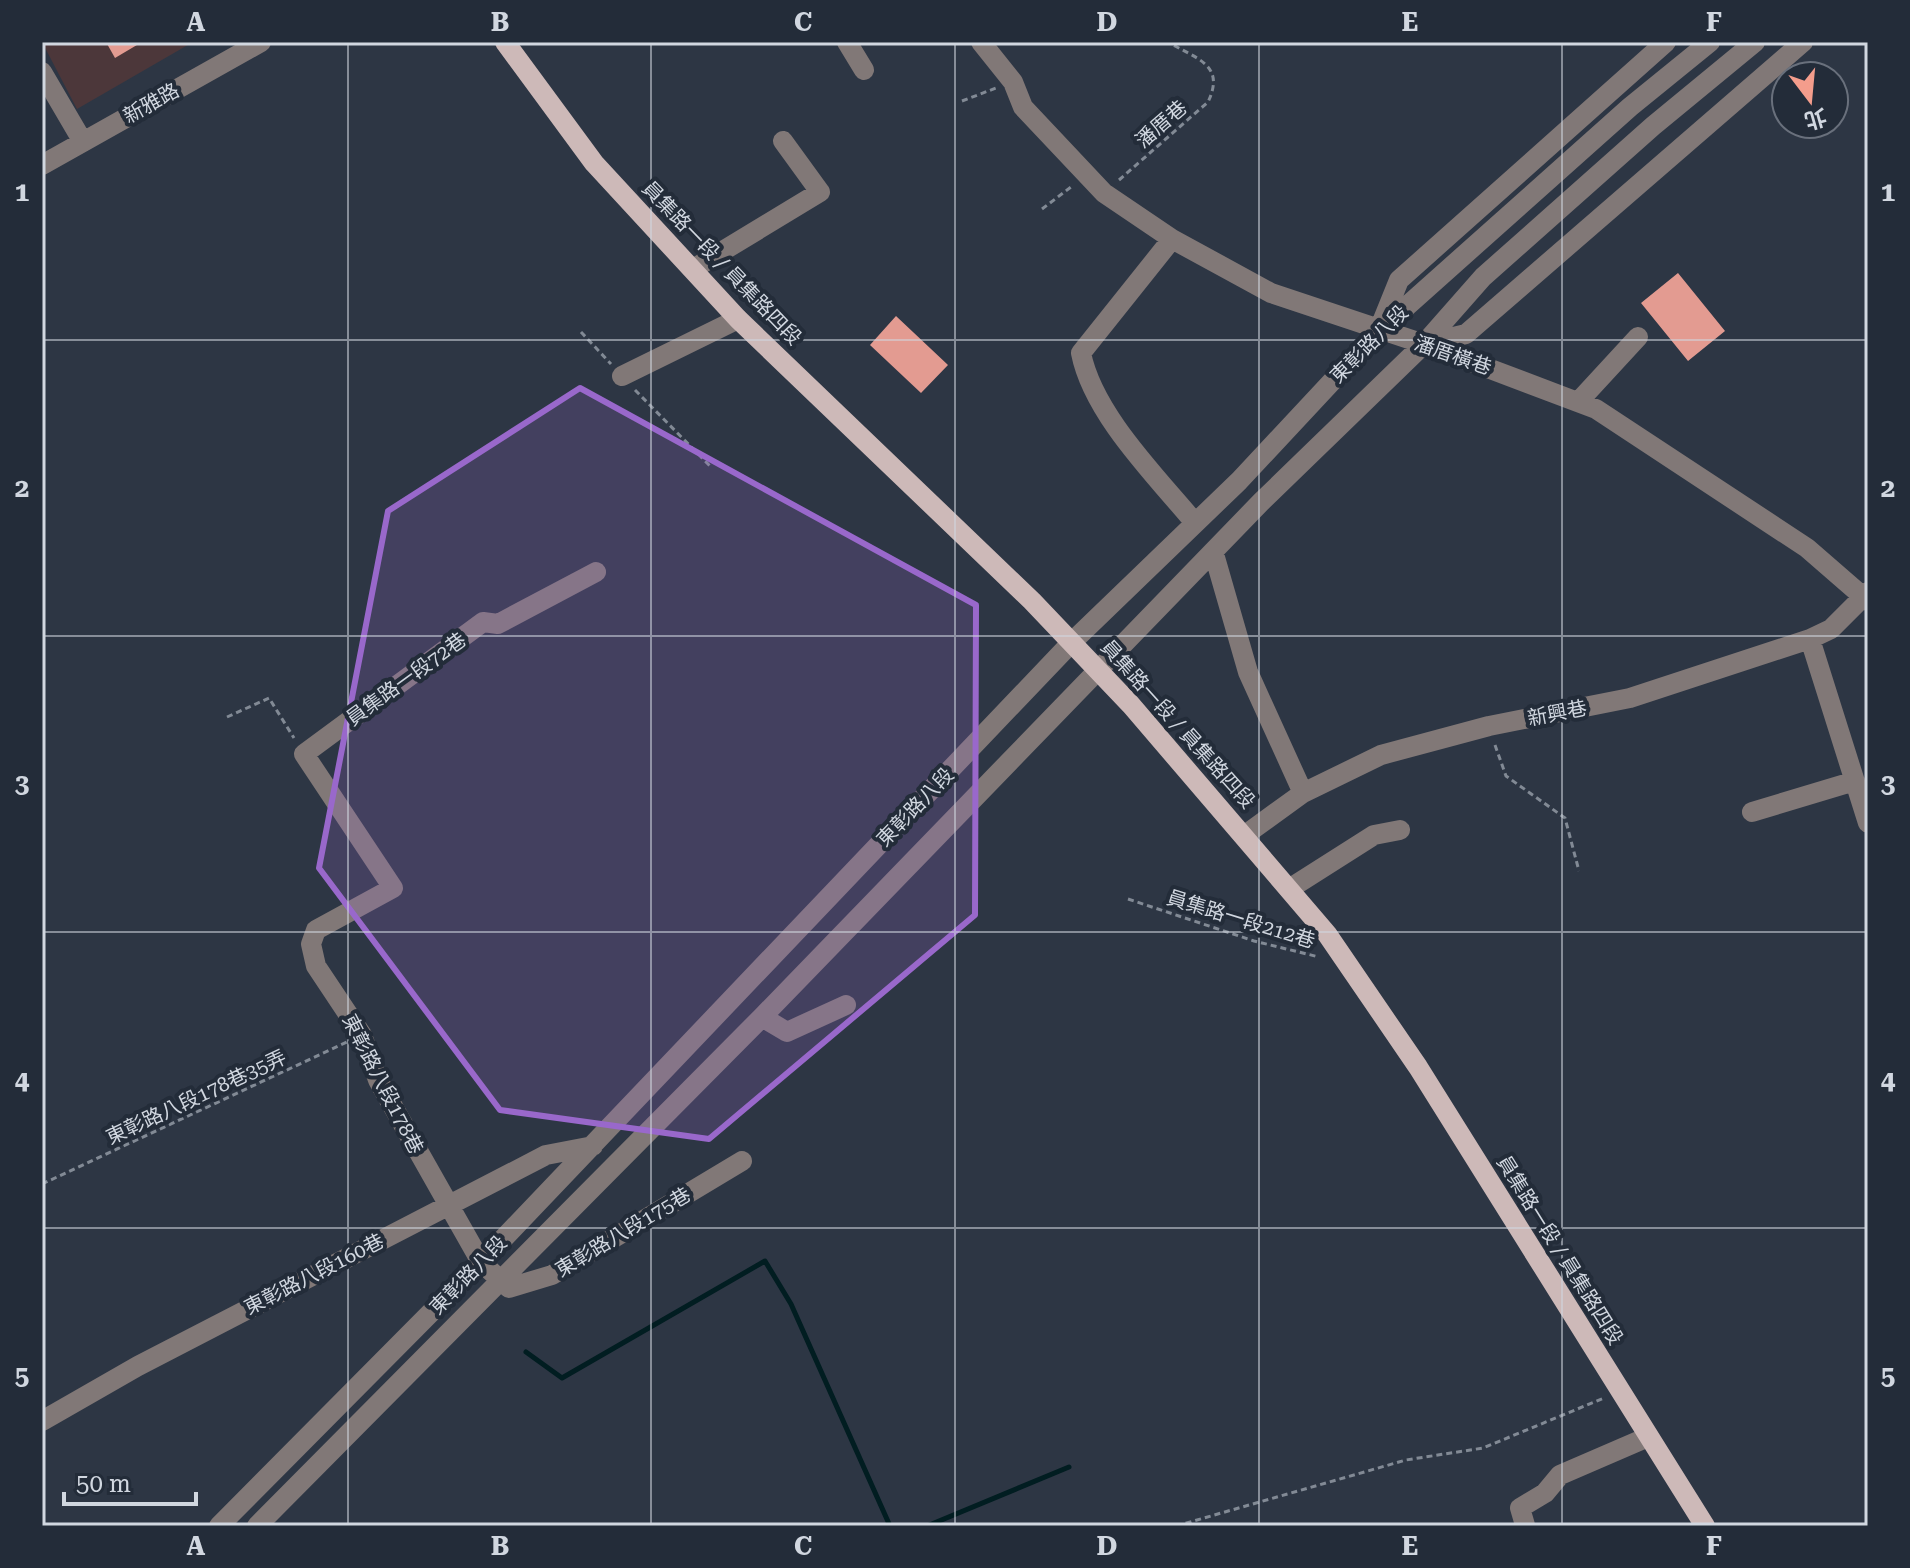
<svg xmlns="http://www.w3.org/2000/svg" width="1910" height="1568" font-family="'Roboto Serif','Noto Sans TC',serif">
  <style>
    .commercial { fill: #4c373a }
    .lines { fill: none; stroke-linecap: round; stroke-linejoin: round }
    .stream { stroke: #011d21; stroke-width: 5 }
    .building { fill: #e39b91 }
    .path { stroke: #828a95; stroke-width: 3; stroke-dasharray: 6 4; stroke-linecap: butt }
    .minor { stroke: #817877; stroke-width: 20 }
    .major { stroke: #cdb9b8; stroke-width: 20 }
    .marked { fill: #9968cb; fill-opacity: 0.2; stroke: #9968cb; stroke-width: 6; stroke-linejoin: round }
    .grid { fill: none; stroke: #d1d7e0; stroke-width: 2; stroke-opacity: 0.55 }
    .labels { text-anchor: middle; stroke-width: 8; stroke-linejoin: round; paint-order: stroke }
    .street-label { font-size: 20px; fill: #d1d7e0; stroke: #232c39 }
    .neatline { fill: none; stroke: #d1d7e0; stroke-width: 3 }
    .grid-label { font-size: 26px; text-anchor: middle; font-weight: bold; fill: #d1d7e0 }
  </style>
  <rect width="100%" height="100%" fill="#2d3644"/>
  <path class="commercial" d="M42,42H193L77,109Z"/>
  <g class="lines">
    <path class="stream" d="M526,1352L562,1378L765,1261L791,1304L890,1526
      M927,1526L1069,1467"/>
  </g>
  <path class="building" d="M106,42H142L115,58Z
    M1678,273L1725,331L1688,361L1641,303Z
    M896,316L948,365L921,393L870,345Z"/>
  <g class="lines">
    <path class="path" d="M962,101L996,88
      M1119,180L1208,102C1226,64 1196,59 1168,42
      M1042,209L1071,187
      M581,332L611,364
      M635,390L710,466
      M227,717L269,698L294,738
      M1495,745L1506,776L1565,818L1579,871
      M1128,899L1254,941L1319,957
      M42,1184L347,1042
      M1176,1526L1406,1460L1483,1448L1604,1398"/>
    <path class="minor" d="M847,42L864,70
      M981,42L1013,82L1023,107L1104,193L1172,239L1271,293L1424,344L1596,409L1807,548L1868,601
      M42,72L83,142
      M42,165L261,42
      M1172,239L1081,353C1093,414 1156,476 1195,523
      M693,269L820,192L783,141
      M1380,327L1399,280L1666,42
      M1424,344L1466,334L1803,42
      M622,376L738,319
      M1579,401L1638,337
      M1214,554L1248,672L1303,793
      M596,572L498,624L483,622L304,754L393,888L316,930L311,944L316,966L362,1035L378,1080L481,1262L509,1288L552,1275L742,1161
      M1810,639L1868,823
      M1752,812L1855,781
      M1245,835L1303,793L1381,755L1489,726L1630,698L1810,639L1831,629L1868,592
      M1289,889L1374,835L1400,830
      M762,1017L787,1032L846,1005
      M42,1421L138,1366L546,1155L593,1146
      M1525,1525L1520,1508L1545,1493L1560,1475L1648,1437
      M219,1526L481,1262L1071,643L1239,481L1379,331L1630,107L1710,42
      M257,1526L762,1017L1261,502L1424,344L1483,277L1653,126L1755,42"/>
    <path class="major" d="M505,42L594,163L738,319L1032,601L1131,705L1327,934L1418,1067L1705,1526"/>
  </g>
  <path class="marked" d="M580,388L976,605L975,915L709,1139L500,1110L319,868L388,511Z"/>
  <path class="grid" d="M348,42V1526M651,42V1526M955,42V1526M1259,42V1526M1562,42V1526M42,340H1868M42,636H1868M42,932H1868M42,1228H1868"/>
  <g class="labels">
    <g class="street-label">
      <text transform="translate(151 103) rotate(-29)" y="7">新雅路</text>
      <text transform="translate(1161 124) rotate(-41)" y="7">潘厝巷</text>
      <text transform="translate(722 263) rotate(46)" y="7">員集路一段 / 員集路四段</text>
      <text transform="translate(1369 344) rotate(-45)" y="7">東彰路八段</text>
      <text transform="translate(1453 355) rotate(19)" y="7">潘厝橫巷</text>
      <text transform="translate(406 679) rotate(-36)" y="7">員集路一段72巷</text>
      <text transform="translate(1557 713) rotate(-11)" y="7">新興巷</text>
      <text transform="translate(1178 724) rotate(48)" y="7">員集路一段 / 員集路四段</text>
      <text transform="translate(915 807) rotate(-46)" y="7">東彰路八段</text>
      <text transform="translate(1241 919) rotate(17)" y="7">員集路一段212巷</text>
      <text transform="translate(383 1084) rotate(63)" y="7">東彰路八段178巷</text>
      <text transform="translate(196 1097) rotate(-25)" y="7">東彰路八段178巷35弄</text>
      <text transform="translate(623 1232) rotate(-31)" y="7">東彰路八段175巷</text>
      <text transform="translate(1560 1250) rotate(58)" y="7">員集路一段 / 員集路四段</text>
      <text transform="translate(314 1274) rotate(-27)" y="7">東彰路八段160巷</text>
      <text transform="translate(468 1275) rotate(-46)" y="7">東彰路八段</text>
    </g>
  </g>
  <rect width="1910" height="1568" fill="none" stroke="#232c39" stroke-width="88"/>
  <g transform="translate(1810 100) rotate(164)"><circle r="38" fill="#232c39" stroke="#69707c" stroke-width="2"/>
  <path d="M0-6L14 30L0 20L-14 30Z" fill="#f49d8c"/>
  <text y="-12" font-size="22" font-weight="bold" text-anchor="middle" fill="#d1d7e0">北</text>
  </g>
  <path d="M64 1492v12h132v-12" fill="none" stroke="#d1d7e0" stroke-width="4"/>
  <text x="76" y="1492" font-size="24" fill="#d1d7e0" stroke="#232c39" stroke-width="6" paint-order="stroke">50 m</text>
  <rect x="44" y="44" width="1822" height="1480" class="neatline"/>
  <g class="grid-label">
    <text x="196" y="31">A</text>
    <text x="500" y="31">B</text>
    <text x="803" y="31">C</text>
    <text x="1107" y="31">D</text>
    <text x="1410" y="31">E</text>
    <text x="1714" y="31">F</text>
    <text x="22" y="201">1</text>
    <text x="1888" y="201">1</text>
    <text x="22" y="497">2</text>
    <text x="1888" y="497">2</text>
    <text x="22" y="793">3</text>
    <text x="1888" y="793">3</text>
    <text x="22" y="1089">4</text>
    <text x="1888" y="1089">4</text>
    <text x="22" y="1385">5</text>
    <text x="1888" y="1385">5</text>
    <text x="196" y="1555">A</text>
    <text x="500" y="1555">B</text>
    <text x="803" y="1555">C</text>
    <text x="1107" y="1555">D</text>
    <text x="1410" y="1555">E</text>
    <text x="1714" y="1555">F</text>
  </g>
</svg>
